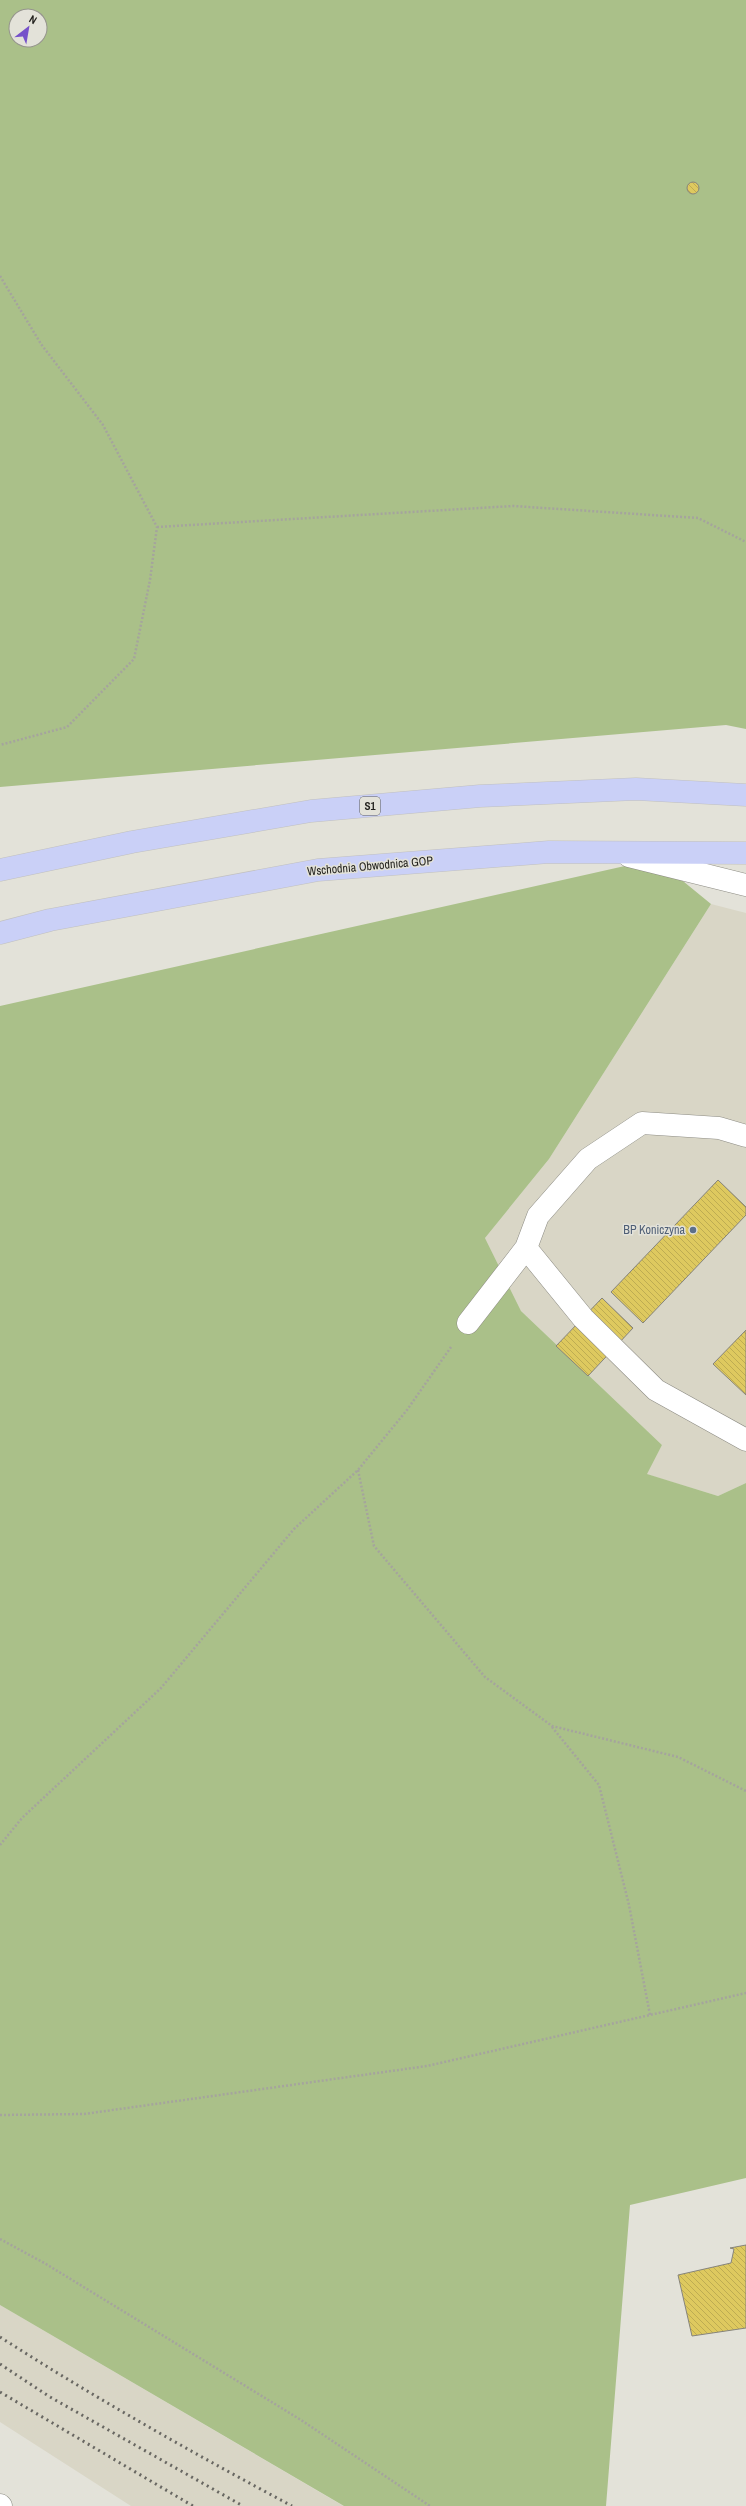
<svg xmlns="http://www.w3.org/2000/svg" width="746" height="2506" font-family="'Archivo Narrow',sans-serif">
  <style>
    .built { fill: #d9d6c6 }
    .green { fill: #aac089; fill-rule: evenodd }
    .building { fill: url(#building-back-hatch); stroke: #86847c }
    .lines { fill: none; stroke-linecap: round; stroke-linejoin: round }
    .minor-casing { stroke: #8d8c84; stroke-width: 23 }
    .highway-casing { stroke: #c1c0bf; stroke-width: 23 }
    .path { stroke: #a5a49d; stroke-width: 2.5; stroke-dasharray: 2 2; stroke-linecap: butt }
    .minor { stroke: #fff; stroke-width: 22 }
    .highway { stroke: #cad0f7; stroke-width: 22 }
    .rail { stroke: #686762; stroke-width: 3; stroke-dasharray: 2 4; stroke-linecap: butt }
    .service-dot { fill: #5c6f8a; stroke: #e3e2d9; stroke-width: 1.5 }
    .labels { text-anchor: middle; stroke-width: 3; stroke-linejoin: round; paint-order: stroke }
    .shield { fill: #e3e2d9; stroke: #5a5a55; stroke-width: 1 }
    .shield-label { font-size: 11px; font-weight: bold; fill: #201f1c }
    .street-label { font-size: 12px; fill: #201f1c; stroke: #e3e2d9 }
    .service-label { font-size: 12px; fill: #4e5e75; stroke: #e3e2d9; text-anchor: end }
  </style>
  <defs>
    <pattern id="building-back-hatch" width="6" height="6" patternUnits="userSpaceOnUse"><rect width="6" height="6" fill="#dec95f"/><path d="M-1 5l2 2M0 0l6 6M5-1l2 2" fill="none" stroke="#beac52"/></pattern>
  </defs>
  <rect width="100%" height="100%" fill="#e3e2d9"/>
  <path class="built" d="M711,904L746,913V1483L718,1496L646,1474L662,1445L521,1311L485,1238L549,1159Z
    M0,2305L340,2504L344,2506H131L0,2422Z"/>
  <path class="green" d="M0,0H746V729L726,725L0,787ZM16,16H40V40H16Z
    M656,859L711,904L549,1159L485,1238L521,1311L662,1445L647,1474L718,1496L746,1483V2178L630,2205L606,2506H344L0,2305V1006Z"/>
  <path class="building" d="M687 188a6 6 0 1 1 12 0a6 6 0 1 1-12 0Z
    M718,1180L746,1207V1215L643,1323L611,1292Z
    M602,1298L633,1328L588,1376L556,1346Z
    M746,1330V1395L713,1364Z
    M746,2245V2328L692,2336L678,2275L731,2263L734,2249L730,2248Z"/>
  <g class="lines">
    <defs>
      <path id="minor" d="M629,856L746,885
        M526,1248L583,1318L656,1390L746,1440
        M468,1323L526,1248L538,1216L588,1159L642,1123L719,1128L746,1136
        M0,2505L1,2506"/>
      <path id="highway" d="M0,870L132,842L311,811L480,796L636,789L746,795
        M0,933L50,920L318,870L549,852L746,853"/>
    </defs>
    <use href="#minor" class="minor-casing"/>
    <use href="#highway" class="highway-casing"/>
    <path class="path" d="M0,276L41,344L103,425L157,527L150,580L134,659L67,727L0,745
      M157,527L513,506L698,518L746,542
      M358,1470L374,1546L485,1677L552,1726L678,1757L746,1791
      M552,1727L599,1785L629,1905L650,2015
      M0,1845L22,1818L161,1688L294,1529L358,1470L407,1410L451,1347
      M0,2115L84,2114L427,2066L746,1993
      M0,2239L46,2264L301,2420L430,2506"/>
    <use href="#minor" class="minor"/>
    <use href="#highway" class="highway"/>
    <path class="rail" d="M0,2337C95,2398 193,2453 292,2506
      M0,2364L50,2397L243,2506
      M0,2392L193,2506"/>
  </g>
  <circle class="service-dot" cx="693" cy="1230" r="4"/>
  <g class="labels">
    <rect class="shield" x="360" y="797" width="20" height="18" rx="3"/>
    <g class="shield-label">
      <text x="370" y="810">S1</text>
    </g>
    <g class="street-label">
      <text transform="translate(370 866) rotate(-5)" y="4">Wschodnia Obwodnica GOP</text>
    </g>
    <g class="service-label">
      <text x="685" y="1234">BP Koniczyna</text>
    </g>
  </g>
  <g transform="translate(28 28) rotate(31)"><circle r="19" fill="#e3e2d9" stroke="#95948d"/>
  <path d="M0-3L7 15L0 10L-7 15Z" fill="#7651ca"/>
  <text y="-6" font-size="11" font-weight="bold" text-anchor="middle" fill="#201f1c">N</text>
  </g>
</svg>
